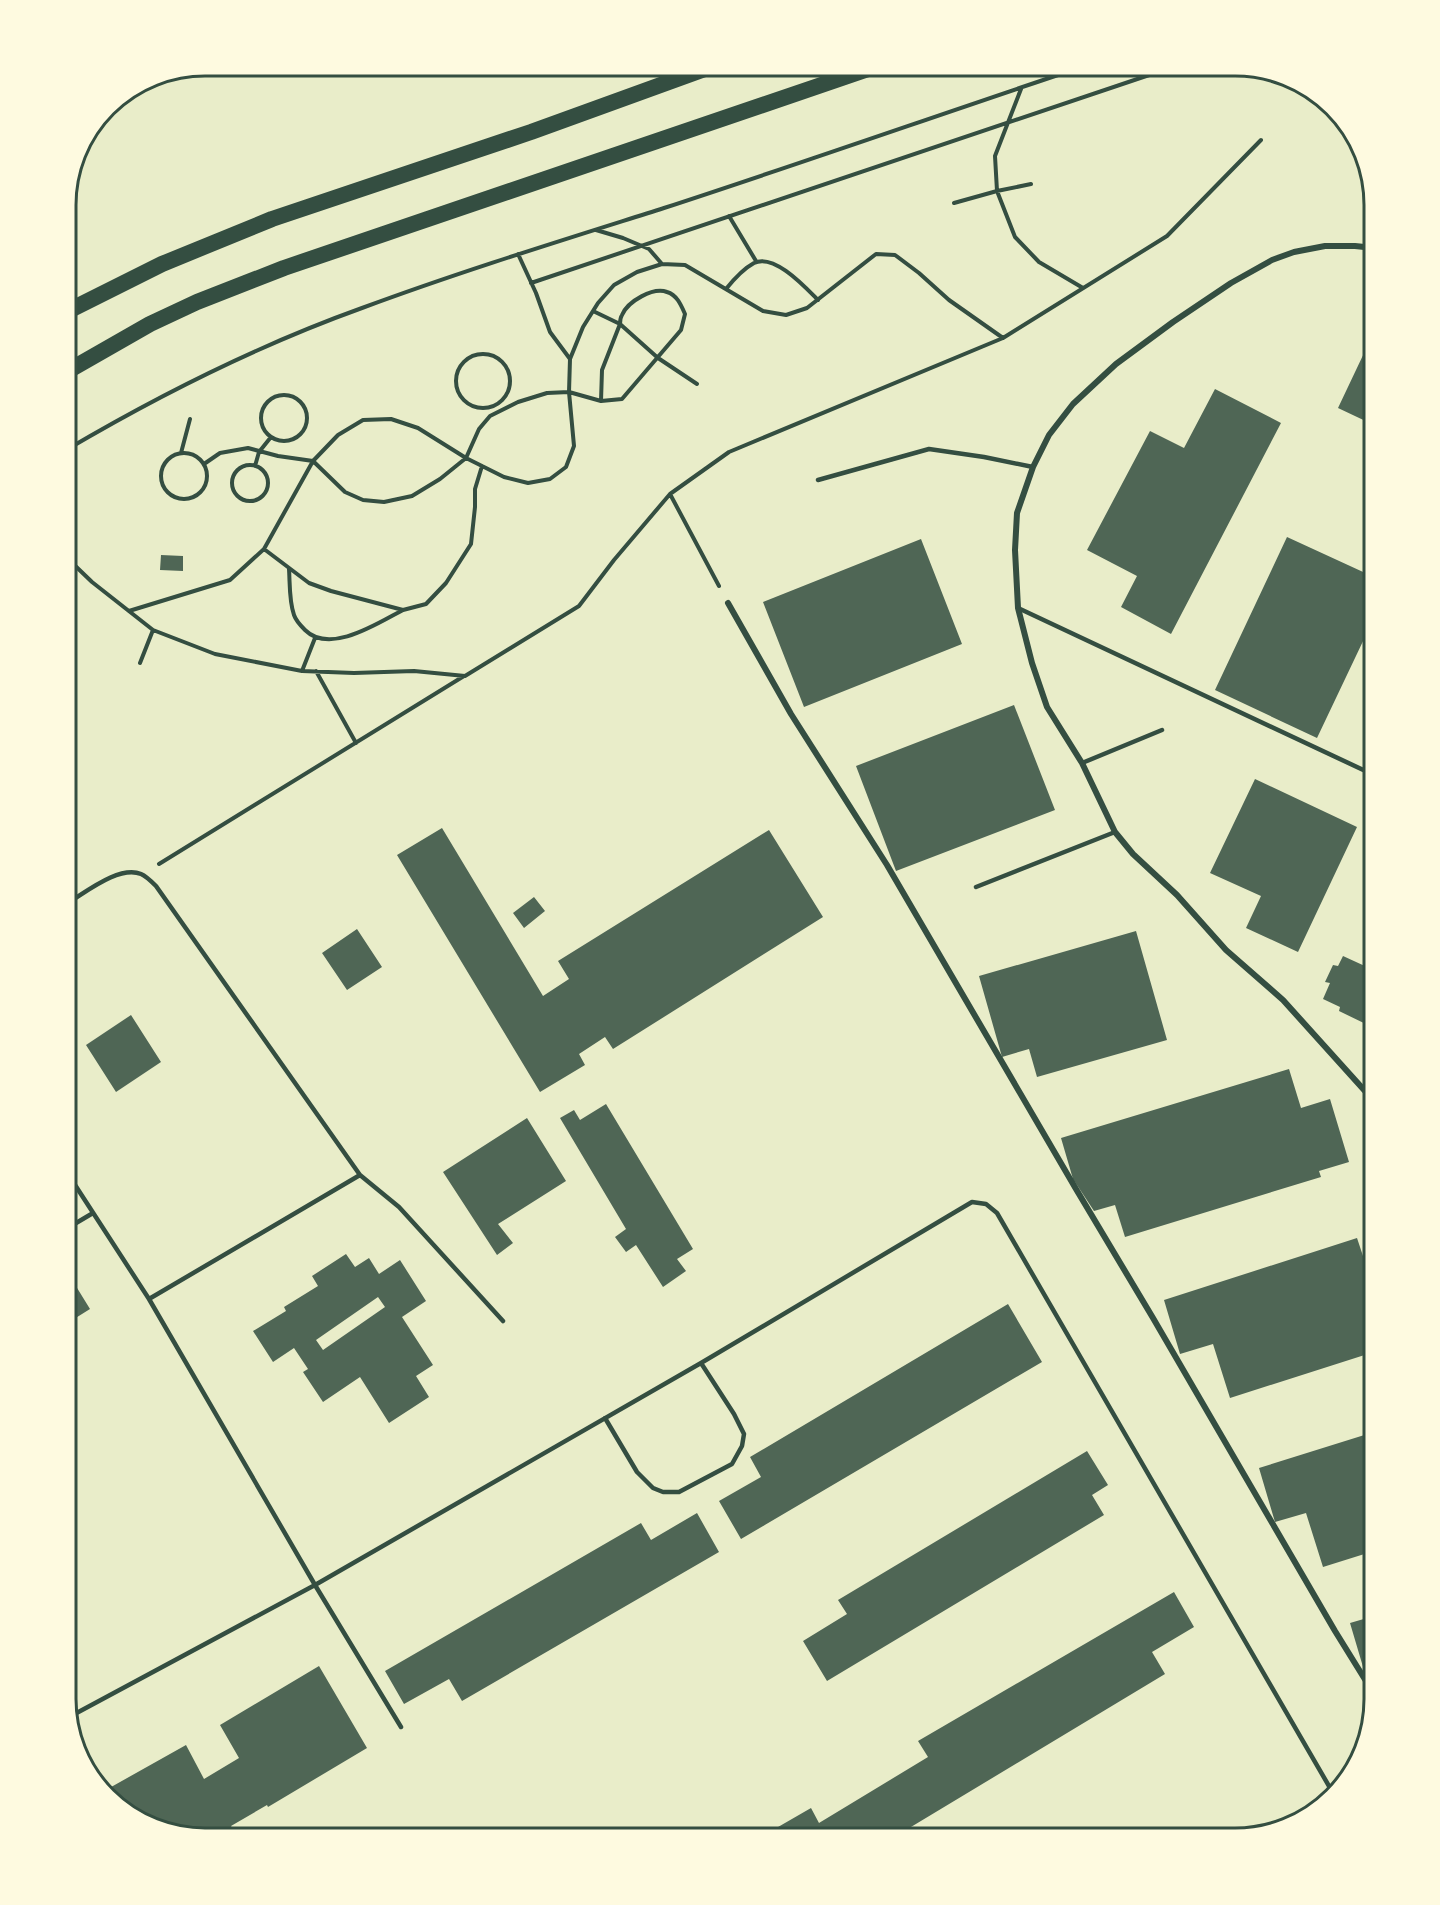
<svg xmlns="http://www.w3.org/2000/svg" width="1440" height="1905" font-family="Commissioner,sans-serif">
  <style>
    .building { fill: #4f6655; fill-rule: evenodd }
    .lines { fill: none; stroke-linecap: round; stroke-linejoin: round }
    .path { stroke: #344e41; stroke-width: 4 }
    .service { stroke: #344e41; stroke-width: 4.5 }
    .minor { stroke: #344e41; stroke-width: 6 }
    .trunk { stroke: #344e41; stroke-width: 16 }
    .rim { fill: none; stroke: #344e41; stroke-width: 3 }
  </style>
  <rect width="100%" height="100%" fill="#e9edc9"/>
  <path class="building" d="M1374,332V425L1338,408Z
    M1215,389L1281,423L1171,634L1121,607L1137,576L1087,550L1150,431L1184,448Z
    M1287,537L1374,577V618L1317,738L1215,690Z
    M921,539L962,644L804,707L763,602Z
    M161,555L183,556V571L160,570Z
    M1014,705L1055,810L896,871L856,766Z
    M1255,779L1357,827L1298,952L1246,928L1261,896L1210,873Z
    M442,828L543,996L569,979L558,961L769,830L823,917L613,1049L605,1037L579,1054L585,1065L540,1092L397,855Z
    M534,897L545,911L524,928L513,913Z
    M357,929L382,967L347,990L322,953Z
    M1136,931L1167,1040L1037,1077L1029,1049L1002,1057L979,976Z
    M1374,953V1023L1372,1027L1339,1011L1340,1007L1323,999L1330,983L1325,982L1333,965L1338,966L1343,956L1367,967Z
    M131,1015L161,1062L116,1092L86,1045Z
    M1289,1069L1301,1108L1330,1099L1349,1162L1319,1171L1321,1177L1125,1237L1115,1205L1094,1211L1073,1179L1061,1138Z
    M606,1104L693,1249L677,1259L686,1271L663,1287L636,1245L626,1252L615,1237L626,1229L560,1118L574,1110L580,1120Z
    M527,1118L566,1181L498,1224L513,1243L497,1255L443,1172Z
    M1357,1238L1374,1289V1352L1230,1398L1213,1344L1180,1354L1164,1300Z
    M346,1254L355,1267L369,1258L379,1274L400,1260L426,1301L402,1317L433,1365L416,1376L429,1397L389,1423L360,1377L323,1402L303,1372L308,1369L294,1348L273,1362L253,1331L286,1311L284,1307L318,1286L312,1276ZM378,1297L385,1307L323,1350L316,1340Z
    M66,1270L90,1309L66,1324Z
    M1008,1304L1042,1362L741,1539L719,1501L761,1477L750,1457Z
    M1374,1432V1551L1323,1567L1306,1513L1275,1522L1259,1468Z
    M1087,1451L1108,1485L1092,1495L1104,1515L827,1681L803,1641L847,1614L838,1600Z
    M697,1513L719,1552L462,1701L449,1679L404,1704L385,1671L641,1523L651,1540Z
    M1174,1592L1194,1627L1152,1652L1165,1674L891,1839H757L811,1808L819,1823L928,1757L918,1741Z
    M1374,1616V1674L1366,1677L1350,1623Z
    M319,1666L367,1748L268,1807L267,1805L231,1826L238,1839H205L136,1821L104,1791L186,1745L204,1779L239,1758L220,1725Z"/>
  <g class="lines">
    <path class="path" d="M1021,89L995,156L997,191L1015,237L1039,262L1083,288
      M954,203L997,191L1031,184
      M729,216L756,261
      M596,230L623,238L649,249L662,264
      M518,254L536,293L550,332L570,359
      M531,283L1176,66
      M726,289C734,279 743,269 754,263C774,253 805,287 818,300
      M456 381a27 27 0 1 1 54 0a27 27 0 1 1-54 0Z
      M261 418a23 23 0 1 1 46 0a23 23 0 1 1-46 0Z
      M601,401L602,370L620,324L658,358L697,384
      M66,450C161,394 259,345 362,308C462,271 563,240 664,208C805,162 944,113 1085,66
      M181,453L190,419
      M161 476a23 23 0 1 1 46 0a23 23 0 1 1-46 0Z
      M204,464L220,453L248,448L278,456L313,461L345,492L363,500L384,502L412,496L440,479L466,458L479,429L490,416L518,402L547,393L569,392L601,401L622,399L681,330L685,314C681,305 677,295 667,292C653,287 628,301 622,315C620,318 620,321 620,324L593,311
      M232 483a18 18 0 1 1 36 0a18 18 0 1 1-36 0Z
      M255,466L259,452L271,437
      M670,494L719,586
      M264,549L309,583L331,591L403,610L426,604L446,583L471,544L475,507V489L482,466
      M66,557L92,582L153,630L215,654L302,671L354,673L414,671L465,676L579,606L614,560L670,494L729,452L1003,338L1167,236L1261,140
      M289,569C290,584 289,601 294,615C296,621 301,626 305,630C330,655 378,623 403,610
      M129,611L230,580L264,549L313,461L338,435L363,420L391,419L418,428L466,458L504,477L528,483L550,479L566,467L574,446L569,392L570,359L583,327L598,303L614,285L637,272L662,264L685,265L763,311L786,315L807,308L876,254L895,255L919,273L949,300L1003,338
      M140,663L153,630
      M302,671L315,638
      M316,671L356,743
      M159,864L464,676"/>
    <path class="service" d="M818,480L929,449L984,457L1033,467
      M1018,608L1374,775
      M1082,763L1162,730
      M976,887L1115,832
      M66,904C85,893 119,865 141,874C146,876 152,882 156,886L360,1175L399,1207L503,1321
      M66,1171L149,1299L315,1585L401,1727
      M66,1229L93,1213
      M149,1299L360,1175
      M605,1418L637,1472L653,1488L663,1492H679L732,1464L742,1446L744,1434L734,1414L701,1363
      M71,1716L315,1585L701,1363L972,1202L986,1204L997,1213L1333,1793"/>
    <path class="minor" d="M728,603L791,714L887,865L1076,1189L1153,1318L1335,1631L1374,1694
      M1374,1101L1283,1000L1226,950L1177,895L1133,854L1115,832L1082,763L1047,707L1032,663L1018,608L1015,550L1017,513L1033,467L1049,435L1073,404L1116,364L1173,322L1231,283L1272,260L1294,252L1325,246H1355L1374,248"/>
    <path class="trunk" d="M66,312L162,264L272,219L531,132L713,66
      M66,372L150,324L197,302L284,268L877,66"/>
  </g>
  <path d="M0 0H1440V1905H0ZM205 76H1235A129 129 0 0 1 1364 205V1699A129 129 0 0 1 1235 1828H205A129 129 0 0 1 76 1699V205A129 129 0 0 1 205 76Z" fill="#fefae0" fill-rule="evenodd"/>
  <path class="rim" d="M205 76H1235A129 129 0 0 1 1364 205V1699A129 129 0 0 1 1235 1828H205A129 129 0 0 1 76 1699V205A129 129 0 0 1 205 76Z"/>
</svg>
